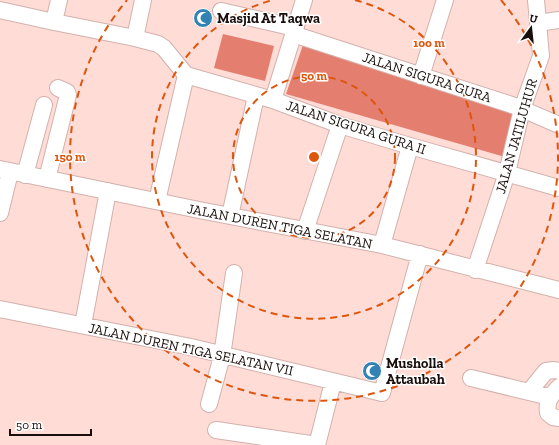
<svg xmlns="http://www.w3.org/2000/svg" width="559" height="445" font-family="'Zilla Slab',serif">
  <style>
    .water { fill: #e47f70 }
    .lines { fill: none; stroke-linecap: round; stroke-linejoin: round }
    .minor-casing { stroke: #d3b1ac; stroke-width: 18 }
    .minor { stroke: #fff; stroke-width: 16 }
    .ring { fill: none; stroke: #de550c; stroke-width: 2; stroke-dasharray: 7 5 }
    .labels { text-anchor: middle; stroke-width: 3; stroke-linejoin: round; paint-order: stroke }
    .poi-label { font-size: 14px; font-weight: bold; fill: #190e0c; stroke: #fff; text-anchor: start }
    .street-label { font-size: 14px; fill: #190e0c; stroke: #fff }
    .centre { fill: #de550c; stroke: #fff; stroke-width: 2 }
    .ring-label { font-size: 12px; text-anchor: middle; font-weight: bold; fill: #de550c; stroke: #fff; stroke-width: 3; stroke-linejoin: round; paint-order: stroke }
  </style>
  <rect width="100%" height="100%" fill="#ffdcd6"/>
  <path class="water" d="M223,34L274,46L265,81L214,68Z
    M303,45L516,110L505,157L286,94Z"/>
  <g class="lines">
    <defs>
      <path id="minor" d="M0,10L54,22L135,38L158,44L164,48L186,75L273,100L340,125L410,146L559,188
        M221,11L295,28
        M54,22L59,0
        M538,23L559,20
        M293,34L515,106L559,125
        M135,38L143,0
        M421,76L445,0
        M273,100L304,0
        M0,169L199,210L382,245L559,290
        M25,175L44,105
        M47,179L68,95L67,92L58,88
        M157,201L186,75
        M0,213L10,172
        M230,216L256,96
        M305,231L340,125
        M382,245L410,146
        M475,270L507,173L522,109L541,56L536,0
        M0,309L191,347L382,393L420,254
        M83,325L108,191
        M471,378L550,397
        M559,387C551,396 546,400 548,413L553,417L559,418
        M529,392L546,371L554,370L559,371
        M209,404L222,356L234,273
        M216,430L317,445
        M317,445L333,382"/>
    </defs>
    <use href="#minor" class="minor-casing"/>
    <use href="#minor" class="minor"/>
  </g>
  <g class="ring">
    <circle cx="314" cy="157" r="81"/>
    <path d="M355 0A162 162 0 1 1 273 0"/>
    <path d="M501 0A244 244 0 1 1 127 0"/>
  </g>
  <defs>
    <symbol id="mosque-disc" viewBox="-11 -11 22 22"><circle r="9.5" fill="#3283b4" stroke="#fff"/><path d="M3.5-4.9A6 6 0 1 0 3.5 4.9A5 5 0 1 1 3.5-4.9Z" fill="#fff"/></symbol>
  </defs>
  <g fill-rule="evenodd">
    <use href="#mosque-disc" x="192" y="7" width="22" height="22"/>
    <use href="#mosque-disc" x="361" y="360" width="22" height="22"/>
  </g>
  <g class="labels">
    <g class="poi-label">
      <text x="217" y="23">Masjid At Taqwa</text>
      <text x="386" y="368">Musholla<tspan x="386" dy="16">Attaubah</tspan></text>
    </g>
    <g class="street-label">
      <text transform="translate(427 77) rotate(18)" y="5">JALAN SIGURA GURA</text>
      <text transform="translate(356 127) rotate(18)" y="5">JALAN SIGURA GURA II</text>
      <text transform="translate(516 136) rotate(-74)" y="5">JALAN JATILUHUR</text>
      <text transform="translate(280 226) rotate(11)" y="5">JALAN DUREN TIGA SELATAN</text>
      <text transform="translate(191 349) rotate(12)" y="5">JALAN DUREN TIGA SELATAN VII</text>
    </g>
  </g>
  <circle cx="314" cy="157" r="6" class="centre"/>
  <g class="ring-label">
    <text x="429" y="47">100 m</text>
    <text x="314" y="80">50 m</text>
    <text x="70" y="161">150 m</text>
  </g>
  <g transform="translate(531 28) rotate(15)" stroke="#ffffff" stroke-width="3" paint-order="stroke">
  <path d="M0-3L7 15L0 10L-7 15Z" fill="#190e0c"/>
  <text y="-6" font-size="11" font-weight="bold" text-anchor="middle" fill="#190e0c">U</text>
  </g>
  <path d="M10 429v6h81v-6" fill="none" stroke="#190e0c" stroke-width="2"/>
  <text x="16" y="429" font-size="12" fill="#190e0c" stroke="#ffffff" stroke-width="3" paint-order="stroke">50 m</text>
</svg>
